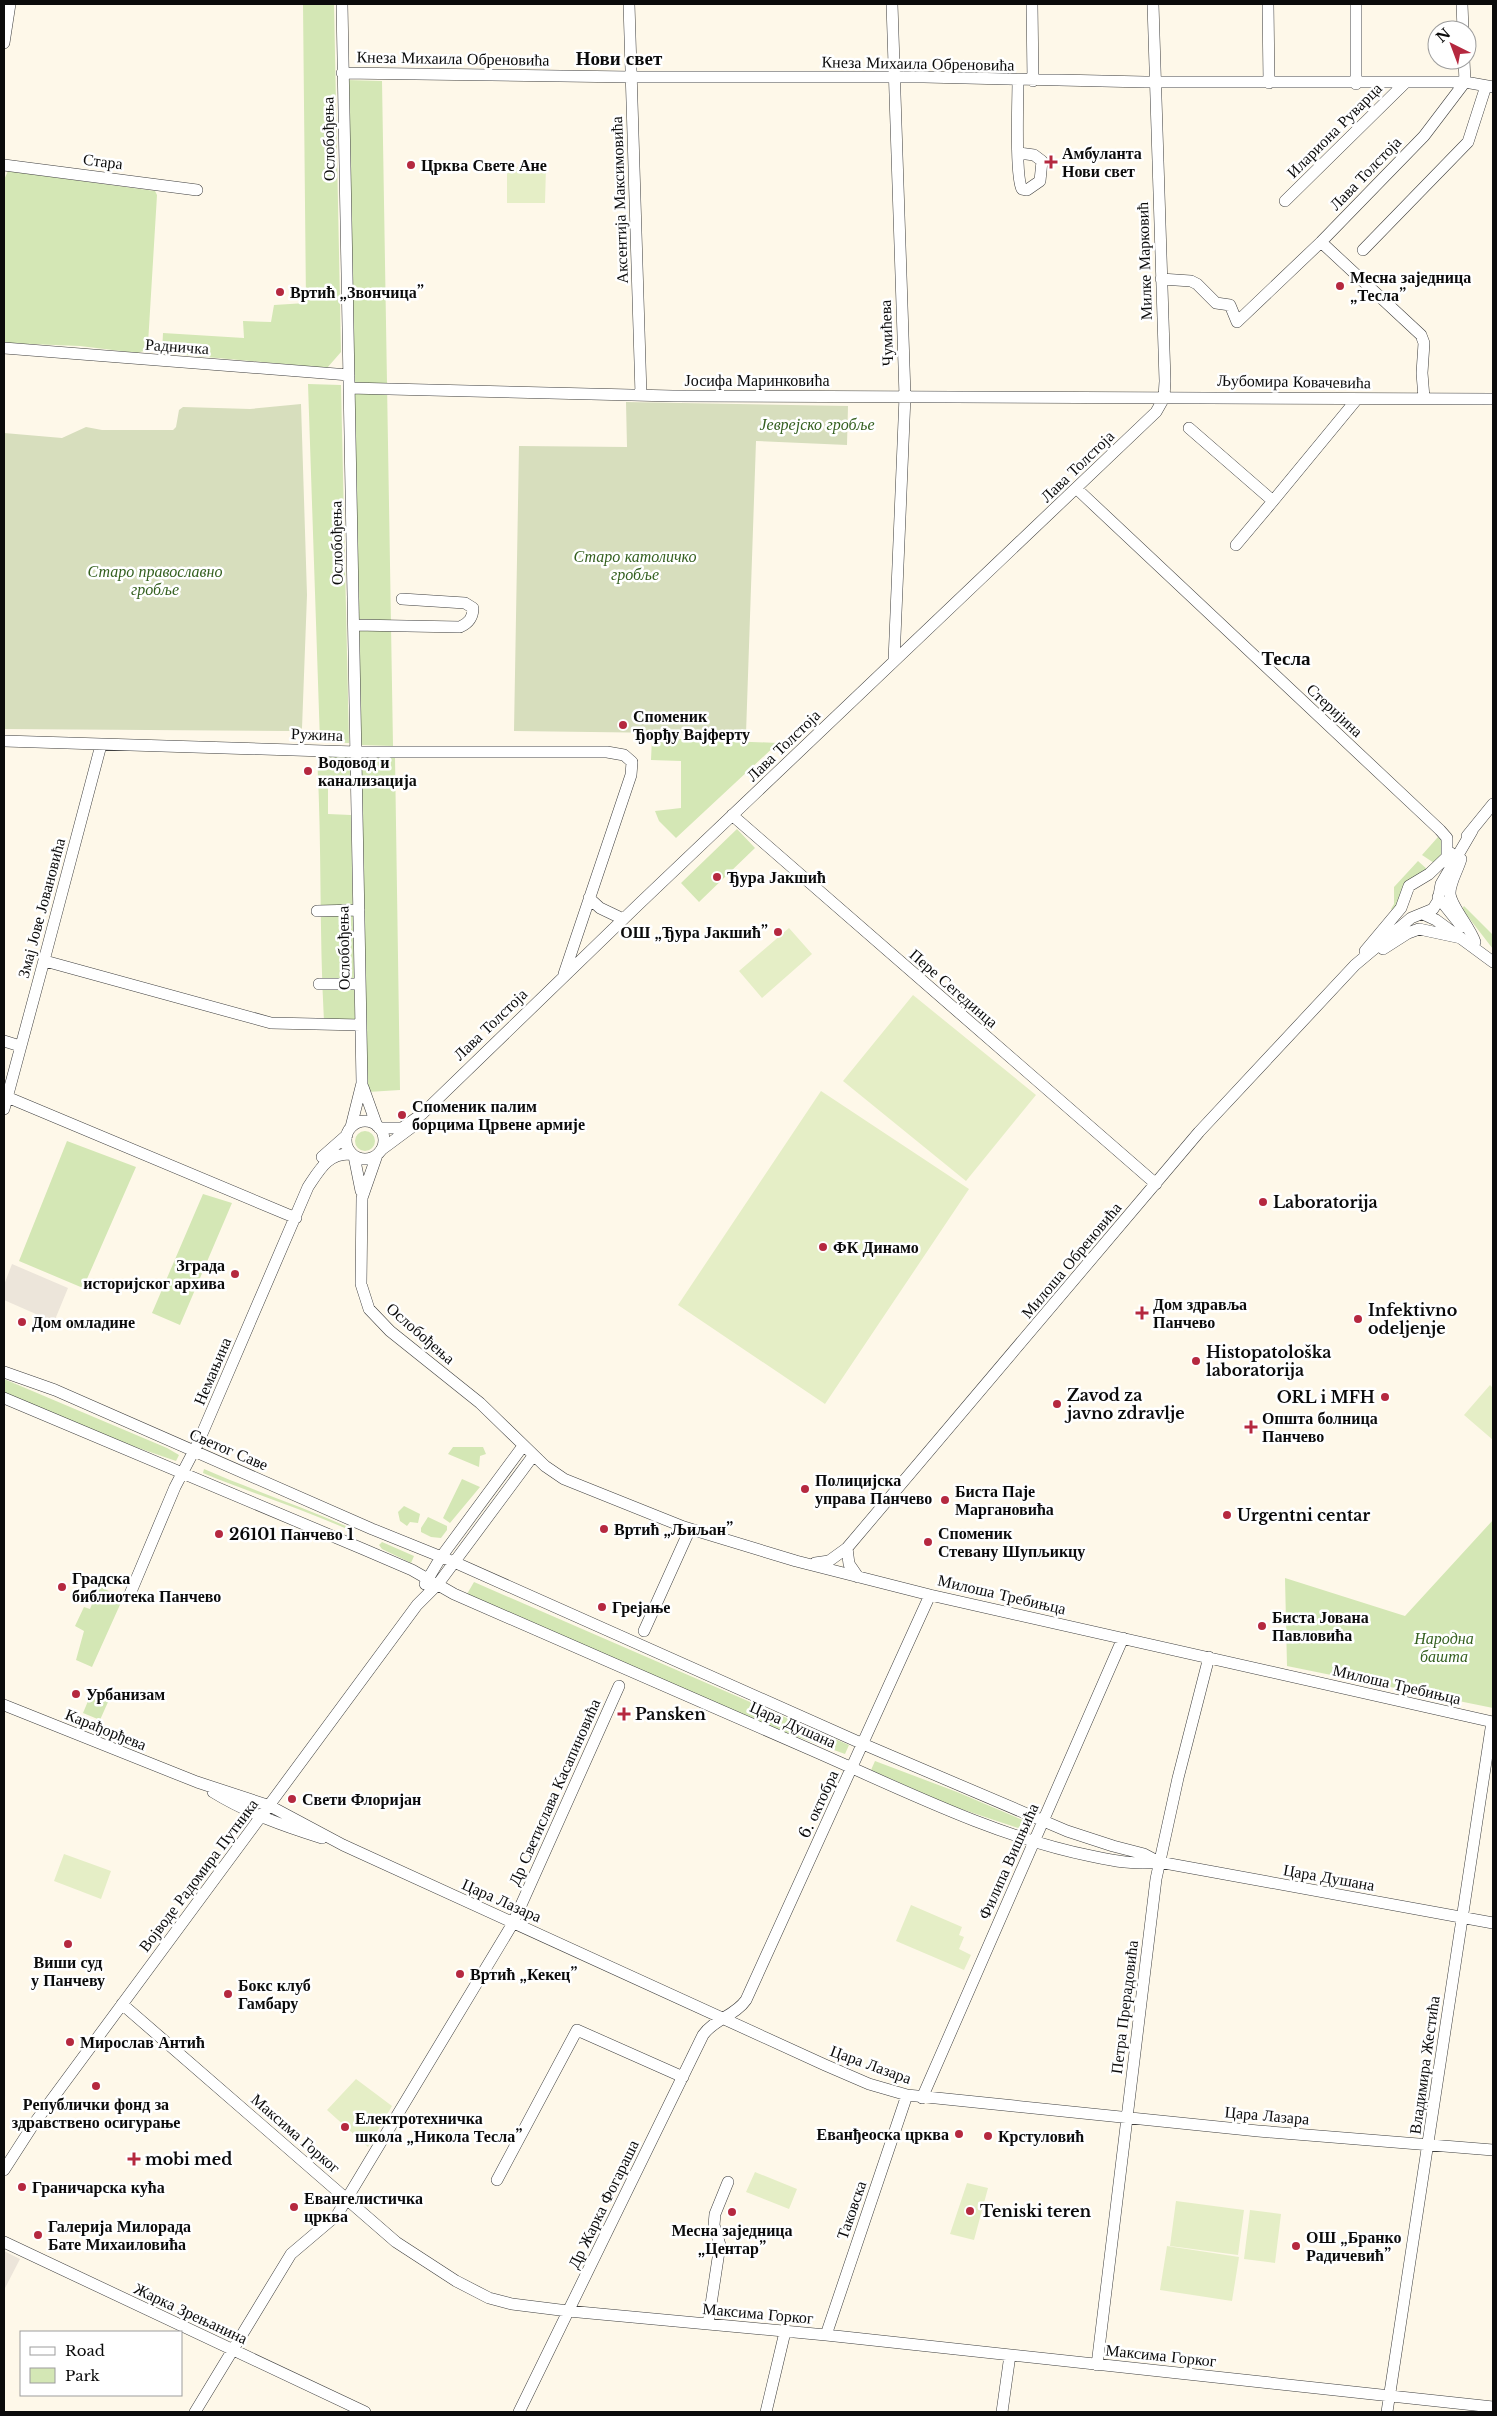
<svg xmlns="http://www.w3.org/2000/svg" width="1497" height="2416" font-family="'Libre Baskerville',serif">
  <style>
    .green { fill: #d4e7b5 }
    .cemetery { fill: #d7debd }
    .pitch { fill: #e5eec6 }
    .plaza { fill: #ece5da }
    .lines { fill: none; stroke-linecap: round; stroke-linejoin: round }
    .minor-casing { stroke: #3e3e3e; stroke-width: 12 }
    .minor { stroke: #fff; stroke-width: 11 }
    .poi-dot { fill: #b5283f; stroke: #fff; stroke-width: 2 }
    .labels { text-anchor: middle; stroke-width: 5; stroke-linejoin: round; paint-order: stroke }
    .street-label { font-size: 16px; fill: #0b0b0b; stroke: #fff }
    .poi-label { font-size: 16px; font-weight: bold; fill: #0b0b0b; stroke: #fff; text-anchor: start }
    .park-label { font-size: 16px; font-style: italic; fill: #335f1e; stroke: #fff }
    .quarter-label { font-size: 19px; font-weight: bold; fill: #0b0b0b; stroke: #fff }
  </style>
  <rect width="100%" height="100%" fill="#fef8e9"/>
  <path class="green" d="M303,4H334L341,352L327,368L162,353L163,333L244,338L243,321L271,322L274,305L306,303Z
    M347,80L382,81L393,746L360,745Z
    M8,171L155,191L157,195L148,344L144,351L137,353L80,346L4,343V180Z
    M308,384L341,385L349,743L320,742Z
    M652,738L778,743L676,838L659,821L655,811L681,808V761L651,760Z
    M351,755L352,778L328,780V814L351,815L355,1020L324,1021C319,932 322,844 317,756Z
    M395,757L400,1090L368,1092L365,1073L360,758Z
    M737,829L755,848L699,902L681,883Z
    M1438,837L1441,840L1442,855L1434,863L1422,855Z
    M1418,861L1428,870L1401,899L1393,911L1391,909L1394,904V887Z
    M1464,906L1493,935V949L1462,909Z
    M355 1141a10 10 0 1 1 20 0a10 10 0 1 1-20 0Z
    M67,1141L136,1167L83,1288L19,1261Z
    M203,1194L232,1203L180,1325L152,1313Z
    M4,1379L167,1448L179,1455L176,1461L127,1444L4,1394Z
    M453,1447H483L486,1454L480,1456L479,1467L448,1454Z
    M204,1469C252,1490 301,1506 348,1527L347,1529C300,1508 251,1493 203,1473Z
    M462,1479L480,1487L450,1523L443,1518Z
    M404,1506L420,1514L418,1523L410,1522L407,1526L400,1521L398,1512Z
    M428,1517L447,1526V1530L441,1538L431,1537L421,1532V1528Z
    M1493,1520V1708L1287,1666L1285,1578L1405,1616Z
    M382,1542L414,1556L411,1563L382,1549L379,1545Z
    M474,1582L849,1745L845,1754L776,1729L467,1594Z
    M99,1586L123,1598L92,1667L76,1660L84,1631L75,1626L84,1607L90,1609Z
    M91,1694L108,1702L100,1720L83,1713Z
    M875,1761L957,1792L1025,1821L1021,1829L952,1806L871,1770Z"/>
  <path class="cemetery" d="M626,402L848,406L847,445L756,441L746,734L514,731L519,446L627,447Z
    M301,404L307,595L302,728L299,731H284L4,729V433L62,438L86,427L102,430H173L176,427L179,410L183,407L250,409Z"/>
  <path class="pitch" d="M507,167H546L545,203H507Z
    M789,928L812,954L762,998L739,971Z
    M913,995L1036,1095L966,1181L843,1081Z
    M821,1091L969,1189L825,1404L678,1305Z
    M1490,1385L1493,1388V1440L1464,1415Z
    M64,1854L111,1871L101,1899L54,1881Z
    M911,1905L962,1927L959,1935L964,1937L959,1949L971,1955L964,1970L896,1941Z
    M356,2079L392,2106L368,2147L327,2110Z
    M755,2172L797,2189L789,2209L746,2192Z
    M967,2183L988,2188L974,2240L950,2234Z
    M1176,2201L1244,2210L1238,2255L1170,2246Z
    M1250,2210L1281,2214L1275,2263L1244,2259Z
    M1167,2246L1239,2257L1232,2301L1160,2290Z"/>
  <path class="plaza" d="M12,1264L68,1288L54,1322L4,1300V1285Z
    M4,2251L20,2259L4,2290Z"/>
  <g class="lines">
    <defs>
      <path id="minor" d="M342,4L362,1083L351,1127
        M629,4L641,395
        M892,4L905,396L894,661
        M1032,4L1033,81
        M1268,4L1269,83
        M1356,4V84
        M1462,4L1463,30
        M4,43L10,4
        M1464,60L1465,82
        M342,73L631,77H924L1145,82H1465L1493,87
        M1018,80C1018,99 1015,177 1022,189L1027,190L1040,181L1042,161L1034,155L1019,153
        M4,165L197,190
        M1285,201L1405,83
        M1321,242L1421,335L1424,343L1422,373L1424,398
        M1363,250L1468,142L1486,86
        M1161,279L1191,281L1197,284L1216,303L1230,305L1237,322L1321,242L1424,136L1465,82
        M4,348L349,375
        M349,388L673,396L1493,399
        M1189,428L1273,501L1357,399
        M1077,489L1440,830L1447,838V857
        M1236,545L1273,501
        M354,625L460,627C469,623 473,618 473,608L465,603L402,599
        M4,741L356,752H607L624,755L632,762L631,775L564,974
        M732,815L1156,1184
        M1467,836L1493,804
        M1461,859C1458,870 1450,882 1450,893C1450,905 1470,927 1475,942
        M1438,897L1462,927
        M589,898L600,908L623,919
        M317,911L359,910
        M1423,914L1436,920L1493,962
        M1383,949L1408,933L1419,929L1461,938
        M1365,951L1401,908L1409,886L1429,874L1451,853
        M45,961L271,1023L361,1025
        M319,984H360
        M4,1041L20,1046
        M363,1087L377,1126
        M7,1097L296,1218
        M4,1109C37,988 69,866 101,745
        M346 1140a19 19 0 1 1 38 0a19 19 0 1 1-38 0Z
        M379,1128H402L422,1114L639,904L1156,412L1164,398L1165,381L1153,4
        M381,1150L412,1127
        M377,1155L362,1198L361,1284L369,1309L390,1331L480,1403L545,1466L564,1479L684,1527L796,1561L930,1595L1493,1722
        M354,1156L361,1191
        M322,1157L347,1135
        M4,1372L55,1390L372,1529L454,1562L863,1744L1067,1831L1113,1846L1144,1854L1159,1862
        M4,1398L363,1549L412,1570L454,1594C572,1645 690,1696 807,1748C897,1787 995,1837 1091,1856C1114,1861 1136,1865 1159,1862L1493,1923
        M847,1548L849,1564L858,1577
        M815,1563L829,1561L847,1548L1199,1132L1355,965L1411,918L1433,909L1438,901L1441,884L1472,831
        M425,1584L441,1557L523,1446
        M130,1594L175,1487L198,1443L308,1187C320,1169 328,1153 351,1154
        M644,1631L690,1529
        M4,1705L197,1782L270,1806L343,1845L825,2065L869,2084L907,2095L1258,2131L1493,2150
        M213,1792C247,1813 284,1826 322,1838
        M122,2004L396,2242L456,2281L489,2298L512,2304L568,2311L826,2335L1493,2407
        M922,2098L1123,1638
        M4,2170L33,2125L417,1605L438,1584L533,1456
        M497,2180L577,2030L683,2077
        M4,2242L365,2412
        M708,2324L720,2245L714,2225L715,2214L728,2182
        M826,2335L907,2095
        M1097,2365L1156,1879L1178,1778L1209,1657
        M195,2412L291,2254L337,2215L513,1923L619,1686
        M519,2412L703,2035C714,2019 735,2016 746,2000L930,1595
        M766,2412L785,2332
        M1002,2412L1010,2355
        M1387,2412L1492,1722"/>
    </defs>
    <use href="#minor" class="minor-casing"/>
    <use href="#minor" class="minor"/>
  </g>
  <g class="poi-dot">
    <path d="M1048.5 154.5h5v5h5v5h-5v5h-5v-5h-5v-5h5z"/>
    <circle cx="411" cy="165" r="5"/>
    <circle cx="1340" cy="286" r="5"/>
    <circle cx="280" cy="292" r="5"/>
    <circle cx="623" cy="725" r="5"/>
    <circle cx="308" cy="771" r="5"/>
    <circle cx="717" cy="877" r="5"/>
    <circle cx="778" cy="932" r="5"/>
    <circle cx="402" cy="1115" r="5"/>
    <circle cx="1263" cy="1202" r="5"/>
    <circle cx="823" cy="1247" r="5"/>
    <circle cx="235" cy="1274" r="5"/>
    <path d="M1139.5 1305.5h5v5h5v5h-5v5h-5v-5h-5v-5h5z"/>
    <circle cx="1358" cy="1319" r="5"/>
    <circle cx="22" cy="1322" r="5"/>
    <circle cx="1196" cy="1361" r="5"/>
    <circle cx="1385" cy="1397" r="5"/>
    <circle cx="1057" cy="1404" r="5"/>
    <path d="M1248.5 1419.5h5v5h5v5h-5v5h-5v-5h-5v-5h5z"/>
    <circle cx="805" cy="1489" r="5"/>
    <circle cx="945" cy="1500" r="5"/>
    <circle cx="1227" cy="1515" r="5"/>
    <circle cx="604" cy="1529" r="5"/>
    <circle cx="219" cy="1534" r="5"/>
    <circle cx="928" cy="1542" r="5"/>
    <circle cx="62" cy="1587" r="5"/>
    <circle cx="602" cy="1607" r="5"/>
    <circle cx="1262" cy="1626" r="5"/>
    <circle cx="76" cy="1694" r="5"/>
    <path d="M621.5 1706.5h5v5h5v5h-5v5h-5v-5h-5v-5h5z"/>
    <circle cx="292" cy="1799" r="5"/>
    <circle cx="68" cy="1944" r="5"/>
    <circle cx="460" cy="1974" r="5"/>
    <circle cx="228" cy="1994" r="5"/>
    <circle cx="70" cy="2042" r="5"/>
    <circle cx="96" cy="2086" r="5"/>
    <circle cx="345" cy="2127" r="5"/>
    <circle cx="959" cy="2134" r="5"/>
    <circle cx="988" cy="2136" r="5"/>
    <path d="M131.5 2151.5h5v5h5v5h-5v5h-5v-5h-5v-5h5z"/>
    <circle cx="22" cy="2187" r="5"/>
    <circle cx="294" cy="2207" r="5"/>
    <circle cx="970" cy="2211" r="5"/>
    <circle cx="732" cy="2212" r="5"/>
    <circle cx="38" cy="2235" r="5"/>
    <circle cx="1296" cy="2246" r="5"/>
  </g>
  <g class="labels">
    <g class="street-label">
      <text transform="translate(453 58) rotate(1)" y="6">Кнеза Михаила Обреновића</text>
      <text transform="translate(918 63) rotate(1)" y="6">Кнеза Михаила Обреновића</text>
      <text transform="translate(1334 130) rotate(-45)" y="6">Илариона Руварца</text>
      <text transform="translate(328 139) rotate(-91)" y="6">Ослобођења</text>
      <text transform="translate(103 161) rotate(7)" y="6">Стара</text>
      <text transform="translate(1365 173) rotate(-46)" y="6">Лава Толстоја</text>
      <text transform="translate(619 200) rotate(-92)" y="6">Аксентија Максимовића</text>
      <text transform="translate(1144 261) rotate(-92)" y="6">Милке Марковић</text>
      <text transform="translate(886 333) rotate(-92)" y="6">Чумићева</text>
      <text transform="translate(177 346) rotate(4)" y="6">Радничка</text>
      <text x="757" y="386">Јосифа Маринковића</text>
      <text transform="translate(1294 381) rotate(1)" y="6">Љубомира Ковачевића</text>
      <text transform="translate(1077 466) rotate(-44)" y="6">Лава Толстоја</text>
      <text transform="translate(336 543) rotate(-91)" y="6">Ослобођења</text>
      <text transform="translate(1335 710) rotate(43)" y="6">Стеријина</text>
      <text transform="translate(317 734) rotate(2)" y="6">Ружина</text>
      <text transform="translate(783 745) rotate(-44)" y="6">Лава Толстоја</text>
      <text transform="translate(41 908) rotate(-75)" y="6">Змај Јове Јовановића</text>
      <text transform="translate(343 948) rotate(-91)" y="6">Ослобођења</text>
      <text transform="translate(954 988) rotate(41)" y="6">Пере Сегединца</text>
      <text transform="translate(490 1024) rotate(-44)" y="6">Лава Толстоја</text>
      <text transform="translate(1071 1260) rotate(-50)" y="6">Милоша Обреновића</text>
      <text transform="translate(421 1333) rotate(41)" y="6">Ослобођења</text>
      <text transform="translate(212 1371) rotate(-67)" y="6">Немањина</text>
      <text transform="translate(229 1449) rotate(23)" y="6">Светог Саве</text>
      <text transform="translate(1002 1594) rotate(13)" y="6">Милоша Требињца</text>
      <text transform="translate(1397 1684) rotate(13)" y="6">Милоша Требињца</text>
      <text transform="translate(793 1724) rotate(24)" y="6">Цара Душана</text>
      <text transform="translate(106 1729) rotate(22)" y="6">Карађорђева</text>
      <text transform="translate(554 1792) rotate(-66)" y="6">Др Светислава Касапиновића</text>
      <text transform="translate(818 1804) rotate(-65)" y="6">6. октобра</text>
      <text transform="translate(1008 1861) rotate(-66)" y="6">Филипа Вишњића</text>
      <text transform="translate(198 1875) rotate(-53)" y="6">Војводе Радомира Путника</text>
      <text transform="translate(1329 1877) rotate(10)" y="6">Цара Душана</text>
      <text transform="translate(502 1900) rotate(24)" y="6">Цара Лазара</text>
      <text transform="translate(1124 2007) rotate(-83)" y="6">Петра Прерадовића</text>
      <text transform="translate(871 2064) rotate(20)" y="6">Цара Лазара</text>
      <text transform="translate(1424 2065) rotate(-82)" y="6">Владимира Жестића</text>
      <text transform="translate(1267 2115) rotate(5)" y="6">Цара Лазара</text>
      <text transform="translate(296 2133) rotate(41)" y="6">Максима Горког</text>
      <text transform="translate(603 2204) rotate(-64)" y="6">Др Жарка Фогараша</text>
      <text transform="translate(851 2210) rotate(-71)" y="6">Таковска</text>
      <text transform="translate(191 2313) rotate(25)" y="6">Жарка Зрењанина</text>
      <text transform="translate(758 2313) rotate(5)" y="6">Максима Горког</text>
      <text transform="translate(1161 2355) rotate(6)" y="6">Максима Горког</text>
    </g>
    <g class="poi-label">
      <text x="1062" y="159">Амбуланта<tspan x="1062" dy="18">Нови свет</tspan></text>
      <text x="421" y="171">Црква Свете Ане</text>
      <text x="1350" y="283">Месна заједница<tspan x="1350" dy="18">„Тесла”</tspan></text>
      <text x="290" y="298">Вртић „Звончица”</text>
      <text x="633" y="722">Споменик<tspan x="633" dy="18">Ђорђу Вајферту</tspan></text>
      <text x="318" y="768">Водовод и<tspan x="318" dy="18">канализација</tspan></text>
      <text x="727" y="883">Ђура Јакшић</text>
      <text x="768" y="938" text-anchor="end">ОШ „Ђура Јакшић”</text>
      <text x="412" y="1112">Споменик палим<tspan x="412" dy="18">борцима Црвене армије</tspan></text>
      <text x="1273" y="1208">Laboratorija</text>
      <text x="833" y="1253">ФК Динамо</text>
      <text x="225" y="1271" text-anchor="end">Зграда<tspan x="225" dy="18">историјског архива</tspan></text>
      <text x="1153" y="1310">Дом здравља<tspan x="1153" dy="18">Панчево</tspan></text>
      <text x="1368" y="1316">Infektivno<tspan x="1368" dy="18">odeljenje</tspan></text>
      <text x="32" y="1328">Дом омладине</text>
      <text x="1206" y="1358">Histopatološka<tspan x="1206" dy="18">laboratorija</tspan></text>
      <text x="1067" y="1401">Zavod za<tspan x="1067" dy="18">javno zdravlje</tspan></text>
      <text x="1375" y="1403" text-anchor="end">ORL i MFH</text>
      <text x="1262" y="1424">Општа болница<tspan x="1262" dy="18">Панчево</tspan></text>
      <text x="815" y="1486">Полицијска<tspan x="815" dy="18">управа Панчево</tspan></text>
      <text x="955" y="1497">Биста Паје<tspan x="955" dy="18">Маргановића</tspan></text>
      <text x="1237" y="1521">Urgentni centar</text>
      <text x="614" y="1535">Вртић „Љиљан”</text>
      <text x="938" y="1539">Споменик<tspan x="938" dy="18">Стевану Шупљикцу</tspan></text>
      <text x="229" y="1540">26101 Панчево 1</text>
      <text x="72" y="1584">Градска<tspan x="72" dy="18">библиотека Панчево</tspan></text>
      <text x="612" y="1613">Грејање</text>
      <text x="1272" y="1623">Биста Јована<tspan x="1272" dy="18">Павловића</tspan></text>
      <text x="86" y="1700">Урбанизам</text>
      <text x="635" y="1720">Pansken</text>
      <text x="302" y="1805">Свети Флоријан</text>
      <text x="68" y="1968" text-anchor="middle">Виши суд<tspan x="68" dy="18">у Панчеву</tspan></text>
      <text x="470" y="1980">Вртић „Кекец”</text>
      <text x="238" y="1991">Бокс клуб<tspan x="238" dy="18">Гамбару</tspan></text>
      <text x="80" y="2048">Мирослав Антић</text>
      <text x="96" y="2110" text-anchor="middle">Републички фонд за<tspan x="96" dy="18">здравствено осигурање</tspan></text>
      <text x="355" y="2124">Електротехничка<tspan x="355" dy="18">школа „Никола Тесла”</tspan></text>
      <text x="949" y="2140" text-anchor="end">Еванђеоска црква</text>
      <text x="998" y="2142">Крстуловић</text>
      <text x="145" y="2165">mobi med</text>
      <text x="32" y="2193">Граничарска кућа</text>
      <text x="304" y="2204">Евангелистичка<tspan x="304" dy="18">црква</tspan></text>
      <text x="980" y="2217">Teniski teren</text>
      <text x="48" y="2232">Галерија Милорада<tspan x="48" dy="18">Бате Михаиловића</tspan></text>
      <text x="732" y="2236" text-anchor="middle">Месна заједница<tspan x="732" dy="18">„Центар”</tspan></text>
      <text x="1306" y="2243">ОШ „Бранко<tspan x="1306" dy="18">Радичевић”</tspan></text>
    </g>
    <g class="park-label">
      <text x="817" y="430">Јеврејско гробље</text>
      <text x="635" y="562">Старо католичко<tspan x="635" dy="18">гробље</tspan></text>
      <text x="155" y="577">Старо православно<tspan x="155" dy="18">гробље</tspan></text>
      <text x="1444" y="1644">Народна<tspan x="1444" dy="18">башта</tspan></text>
    </g>
    <g class="quarter-label">
      <text x="619" y="65">Нови свет</text>
      <text x="1286" y="665">Тесла</text>
    </g>
  </g>
  <rect width="1497" height="2416" fill="none" stroke="#0b0b0b" stroke-width="10"/>
  <rect x="20" y="2331" width="162" height="65" fill="#ffffff" stroke="#9d9d9d"/>
  <rect x="30" y="2347" width="25" height="8" fill="#ffffff" stroke="#9d9d9d"/>
  <text x="65" y="2356" font-size="15" fill="#0b0b0b">Road</text>
  <rect x="30" y="2368" width="25" height="15" fill="#d4e7b5" stroke="#9d9d9d"/>
  <text x="65" y="2381" font-size="15" fill="#0b0b0b">Park</text>
  <g transform="translate(1452 45) rotate(318)"><circle r="24" fill="#ffffff" stroke="#9d9d9d"/>
  <path d="M0-4L9 19L0 12L-9 19Z" fill="#b5283f"/>
  <text y="-8" font-size="14" font-weight="bold" text-anchor="middle" fill="#0b0b0b">N</text>
  </g>
</svg>
